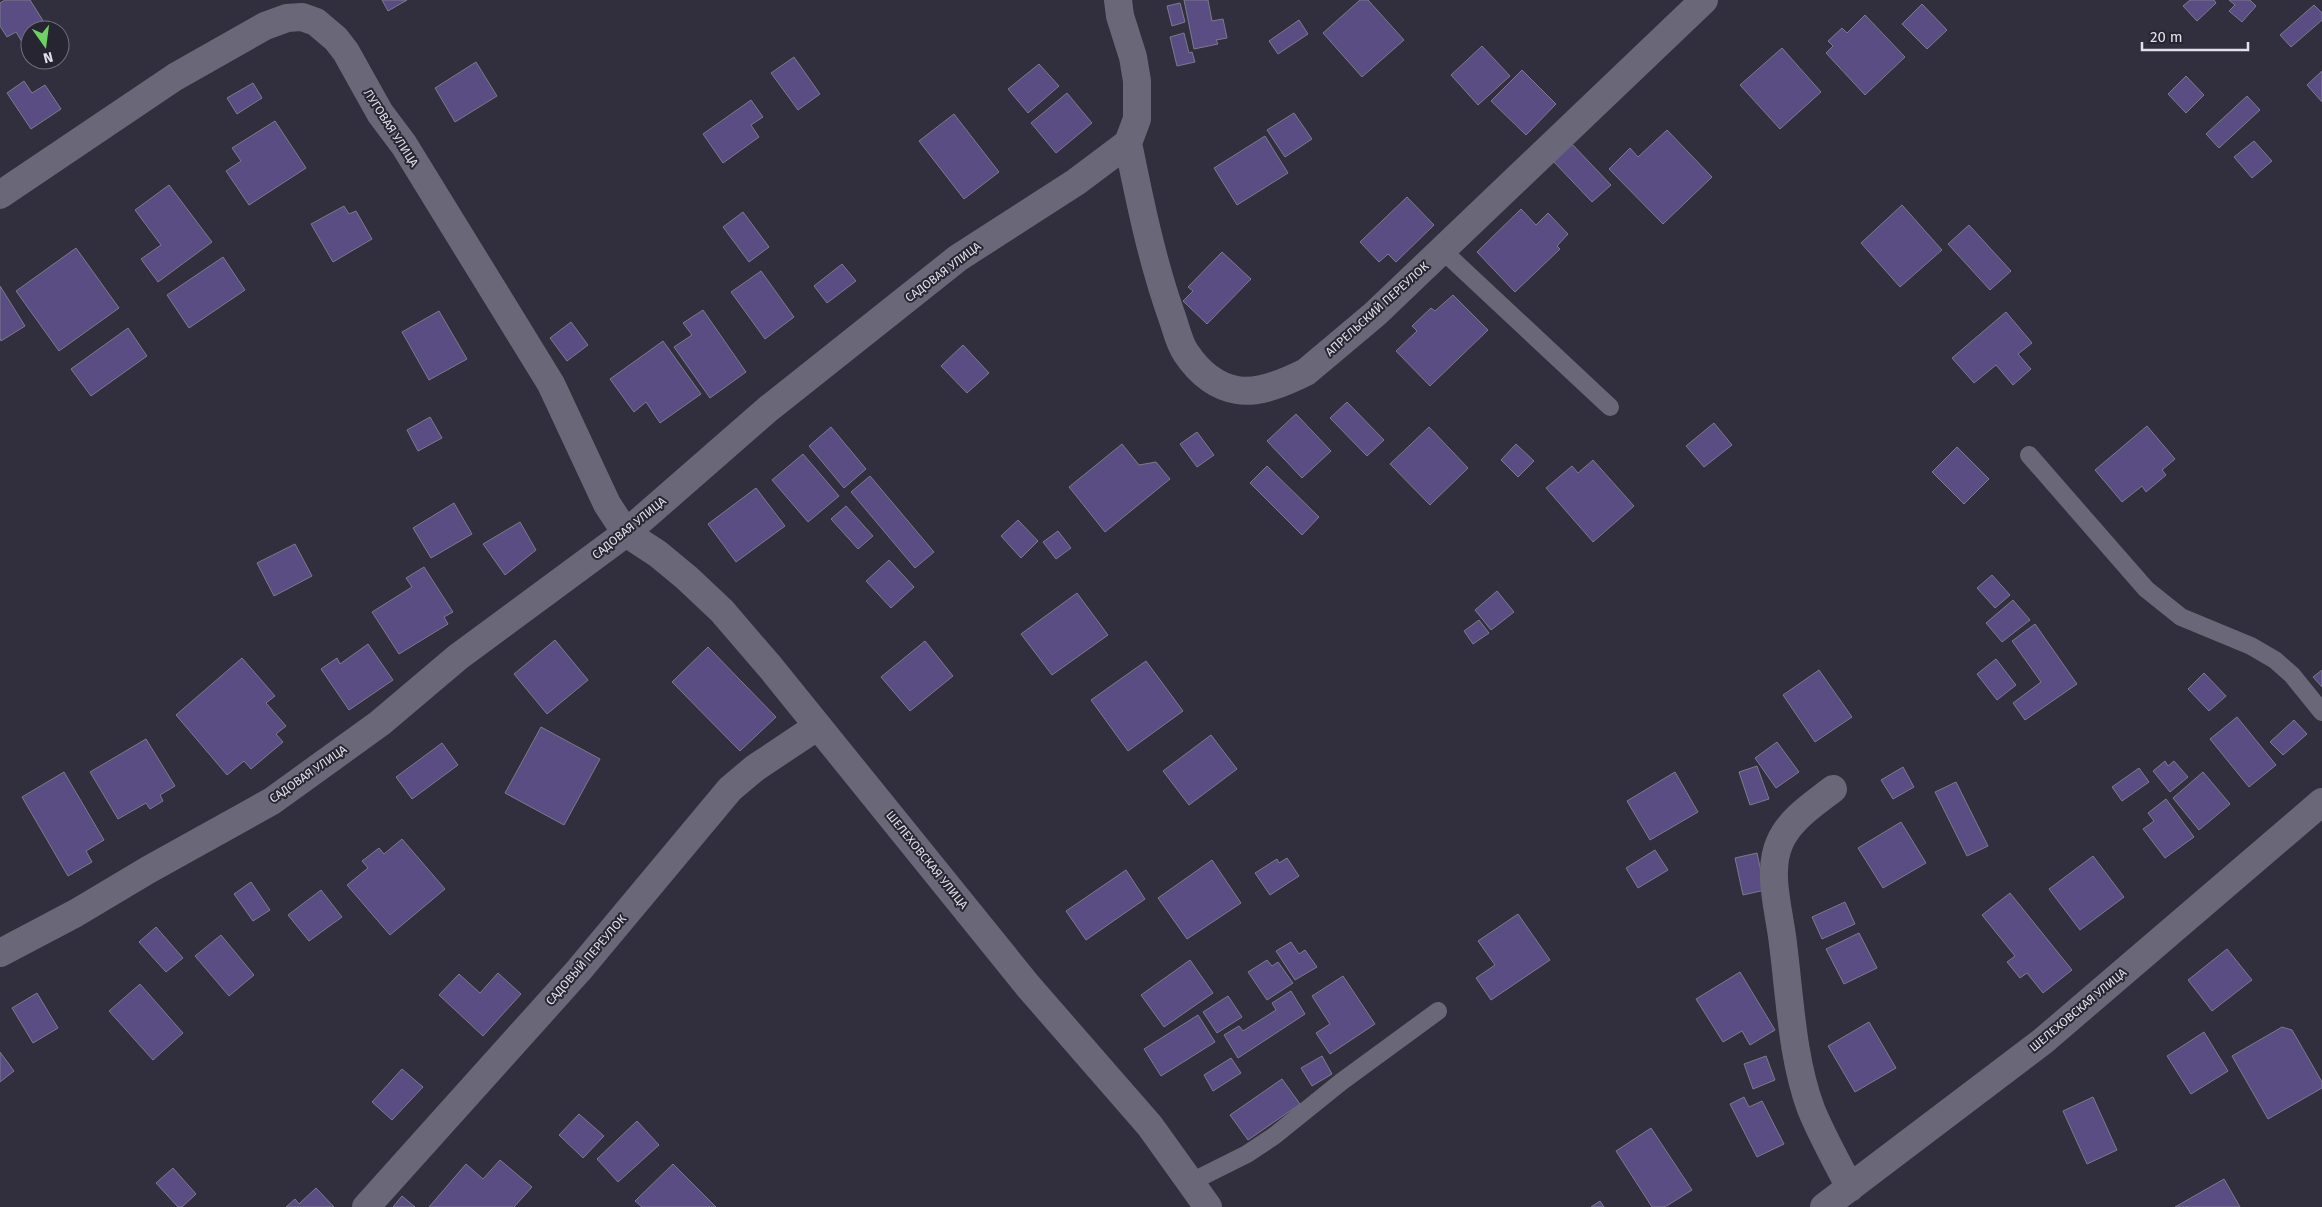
<svg xmlns="http://www.w3.org/2000/svg" width="2322" height="1207" font-family="'Fira Sans',sans-serif">
  <style>
    .building { fill: #594d84; stroke: #7d7a8b }
    .lines { fill: none; stroke-linecap: round; stroke-linejoin: round }
    .service { stroke: #6a6878; stroke-width: 18 }
    .minor { stroke: #6a6878; stroke-width: 28 }
    .labels { text-anchor: middle; stroke-width: 4; stroke-linejoin: round; paint-order: stroke }
    .street-label { font-size: 12px; fill: #e2e0ea; stroke: #272532 }
  </style>
  <rect width="100%" height="100%" fill="#312f3d"/>
  <path class="building" d="M5,0H30L47,27L42,30H30V37L22,42L16,32L7,37L0,26V3Z
    M382,0H407L388,11Z
    M1184,0H1208L1212,21L1223,19L1227,38L1216,40L1218,44L1194,49Z
    M1360,0H1368L1404,40L1362,77L1323,33Z
    M2190,0H2214L2216,3L2197,21L2183,6Z
    M2229,0H2250L2256,6L2242,22L2229,11L2235,5Z
    M1180,3L1185,22L1172,26L1167,6Z
    M1922,4L1947,30L1927,49L1902,24Z
    M2314,5L2322,13V20L2291,47L2280,35Z
    M1865,15L1905,57L1865,95L1826,53L1833,46L1828,41L1842,28L1847,33Z
    M1299,20L1308,34L1278,54L1269,41Z
    M1184,33L1189,53L1192,52L1195,62L1177,66L1170,37Z
    M1482,46L1510,76L1478,105L1451,75Z
    M1782,48L1821,92L1780,129L1740,85Z
    M794,57L820,94L798,110L771,73Z
    M476,62L497,96L455,122L435,88Z
    M1039,64L1059,86L1028,113L1008,89Z
    M1522,70L1556,104L1526,135L1491,101Z
    M2322,71V102L2307,85Z
    M2186,76L2204,95L2186,113L2168,94Z
    M24,81L32,93L45,85L61,109L31,129L7,93Z
    M253,83L262,98L237,114L227,98Z
    M1067,93L1092,123L1056,153L1031,123Z
    M2247,96L2260,110L2219,148L2206,134Z
    M751,100L763,117L751,125L759,137L723,163L703,134Z
    M1294,113L1312,139L1285,157L1267,130Z
    M954,114L999,172L964,199L919,141Z
    M275,121L306,168L249,205L226,171L241,161L232,148Z
    M1667,130L1712,177L1663,224L1609,169L1630,148L1638,157Z
    M1265,136L1288,173L1237,205L1214,168Z
    M2254,141L2272,161L2252,178L2234,157Z
    M1571,143L1611,185L1592,202L1553,161Z
    M169,185L212,242L158,282L141,259L161,245L135,210Z
    M1407,197L1434,225L1396,262L1388,254L1379,262L1360,242Z
    M1902,205L1942,250L1900,287L1861,243Z
    M344,206L349,214L356,211L372,239L333,262L311,224Z
    M1521,209L1536,225L1548,213L1568,234L1557,246L1560,249L1515,292L1477,252Z
    M743,212L769,247L749,262L723,227Z
    M1969,225L2011,271L1990,290L1948,244Z
    M76,248L119,308L59,351L16,291Z
    M1222,252L1251,279L1207,324L1183,301L1193,291L1188,287Z
    M223,257L245,290L189,328L167,295Z
    M842,264L856,281L827,303L814,286Z
    M761,271L794,317L765,339L731,292Z
    M0,286L25,326L1,341L0,338Z
    M1453,295L1488,330L1430,386L1396,351L1417,331L1412,326L1431,308L1435,311Z
    M703,310L746,372L710,398L674,347L692,335L683,323Z
    M439,311L467,359L429,380L402,332Z
    M2006,312L2032,343L2018,354L2031,369L2013,385L1996,365L1974,383L1952,358Z
    M571,322L588,345L567,361L550,338Z
    M128,328L147,356L91,396L71,369Z
    M663,341L701,394L660,423L646,402L634,412L610,379Z
    M963,345L989,373L967,393L941,366Z
    M1347,402L1384,440L1367,456L1330,418Z
    M1296,414L1331,451L1302,478L1267,441Z
    M430,417L442,438L418,451L407,430Z
    M1714,423L1732,445L1704,467L1686,446Z
    M2147,426L2175,459L2162,470L2166,475L2146,492L2142,486L2122,502L2095,470Z
    M831,427L866,469L844,488L809,446Z
    M1429,427L1468,468L1430,505L1390,464Z
    M1197,432L1214,455L1197,467L1180,444Z
    M1122,444L1139,465L1156,462L1170,479L1105,532L1069,487Z
    M1516,444L1534,461L1518,477L1501,460Z
    M1957,447L1989,479L1964,504L1932,472Z
    M803,454L839,496L808,522L772,480Z
    M1593,460L1634,506L1593,542L1546,488L1572,466L1578,473Z
    M1267,466L1319,517L1302,535L1250,483Z
    M870,476L934,552L915,568L851,492Z
    M756,488L785,526L736,562L708,524Z
    M454,503L472,534L431,558L413,528Z
    M846,506L873,536L858,549L831,519Z
    M1018,520L1038,541L1021,558L1001,536Z
    M520,522L536,550L505,575L483,544Z
    M1058,531L1071,548L1056,559L1043,542Z
    M295,544L312,576L274,596L257,563Z
    M889,560L914,587L891,608L866,581Z
    M424,567L453,612L444,617L448,624L399,654L372,612L412,587L406,578Z
    M1992,575L2010,595L1995,608L1977,588Z
    M1497,591L1514,612L1491,630L1475,610Z
    M1077,593L1108,635L1052,675L1021,634Z
    M2013,600L2030,620L2002,642L1986,623Z
    M1479,620L1489,633L1473,644L1464,631Z
    M2035,624L2077,684L2025,720L2013,703L2041,682L2012,641Z
    M555,640L588,680L547,714L514,674Z
    M925,641L953,676L910,711L881,677Z
    M368,644L393,680L349,710L321,669L337,658L340,664Z
    M708,647L776,717L740,751L672,682Z
    M242,658L275,696L266,703L286,726L276,734L283,742L251,769L244,761L227,775L176,715Z
    M1996,659L2016,685L1997,700L1977,674Z
    M1146,661L1183,711L1128,751L1091,700Z
    M1819,670L1852,717L1815,742L1783,695Z
    M2322,670V687L2313,677Z
    M2204,673L2226,696L2209,711L2188,689Z
    M2237,717L2276,765L2249,787L2210,739Z
    M2294,720L2307,734L2283,755L2270,742Z
    M541,727L600,759L564,825L505,793Z
    M1211,735L1237,769L1189,805L1163,771Z
    M146,739L175,786L160,795L163,801L150,809L146,803L118,819L90,772Z
    M1777,742L1799,772L1776,788L1755,758Z
    M442,743L458,765L412,799L396,777Z
    M2165,761L2168,766L2174,761L2188,777L2170,792L2153,771Z
    M1757,766L1769,799L1750,805L1739,772Z
    M1903,767L1914,787L1893,799L1881,780Z
    M2139,768L2149,782L2122,801L2112,787Z
    M64,772L104,840L86,851L92,862L68,876L22,797Z
    M1675,772L1698,812L1650,840L1627,801Z
    M2203,772L2230,804L2199,830L2173,798Z
    M1956,782L1988,846L1967,856L1935,792Z
    M2166,799L2194,837L2165,858L2143,829L2154,821L2148,813Z
    M1901,822L1926,863L1883,888L1858,848Z
    M402,839L445,889L390,935L347,885L368,868L362,861L379,848L384,854Z
    M1655,850L1668,870L1638,888L1626,868Z
    M1757,853L1765,890L1743,895L1735,858Z
    M2093,856L2124,897L2080,930L2049,889Z
    M1287,858L1299,876L1270,895L1255,873L1277,859L1279,863Z
    M1212,860L1241,903L1187,939L1158,898Z
    M1126,870L1145,899L1086,940L1066,911Z
    M251,882L270,910L253,921L234,894Z
    M321,890L342,917L309,941L288,915Z
    M2010,893L2072,970L2043,993L2027,973L2020,978L2007,962L2015,956L1982,915Z
    M1845,902L1855,924L1822,939L1812,917Z
    M1518,914L1550,960L1491,1000L1476,978L1495,965L1478,941Z
    M156,927L183,958L166,972L139,942Z
    M1859,933L1877,968L1844,984L1826,949Z
    M221,935L254,975L229,996L195,956Z
    M1291,942L1299,954L1305,950L1317,967L1295,980L1276,951Z
    M2227,949L2252,980L2212,1011L2188,980Z
    M1190,960L1213,993L1164,1027L1141,995Z
    M1267,960L1272,966L1278,962L1293,983L1267,1000L1248,972Z
    M1740,972L1775,1030L1750,1045L1742,1031L1723,1042L1696,999Z
    M498,973L521,994L483,1036L439,995L459,974L480,993Z
    M1343,976L1375,1024L1330,1054L1316,1033L1330,1024L1312,996Z
    M140,984L183,1033L153,1060L109,1011Z
    M1291,991L1305,1014L1238,1058L1224,1035L1239,1026L1243,1031L1276,1010L1272,1003Z
    M37,993L58,1028L33,1043L12,1008Z
    M1228,996L1242,1017L1217,1033L1203,1012Z
    M1198,1015L1215,1042L1161,1076L1144,1049Z
    M1869,1022L1896,1068L1855,1092L1828,1046Z
    M2282,1027L2292,1030L2322,1082V1088L2268,1119L2232,1056Z
    M2204,1032L2228,1071L2191,1094L2167,1056Z
    M0,1052L14,1071L0,1082Z
    M1322,1056L1332,1074L1312,1086L1301,1068Z
    M1766,1056L1775,1080L1753,1089L1744,1064Z
    M1231,1058L1241,1073L1213,1091L1204,1075Z
    M402,1069L423,1087L392,1120L372,1102Z
    M1282,1079L1300,1104L1248,1140L1230,1115Z
    M1744,1097L1749,1107L1762,1101L1784,1144L1757,1157L1730,1104Z
    M2093,1097L2117,1150L2087,1164L2063,1111Z
    M579,1114L604,1136L583,1158L559,1135Z
    M637,1121L659,1145L618,1182L597,1159Z
    M1651,1128L1692,1190L1665,1207H1652L1616,1151Z
    M500,1160L532,1187L514,1207H429L466,1164L483,1179Z
    M673,1164L716,1207H642L635,1201Z
    M173,1168L196,1194L182,1207H178L156,1183Z
    M2224,1179L2240,1207H2175Z
    M316,1188L334,1207H286L295,1199L299,1204Z
    M402,1196L415,1207H393Z
    M1600,1201L1604,1207H1591Z"/>
  <g class="lines">
    <path class="service" d="M1442,250L1610,407
      M2029,455L2146,589L2181,617L2251,646L2275,660L2292,675L2322,712
      M1191,1182L1247,1154L1274,1136L1341,1082L1438,1011"/>
    <path class="minor" d="M1128,143C1140,202 1152,261 1172,317C1176,328 1179,343 1186,353C1198,371 1214,386 1237,390C1259,394 1286,382 1306,372L1375,314L1704,0
      M0,195L175,77L265,26L287,18L302,17L316,22L336,39L346,52L380,113L404,145L551,384L607,504L626,533L658,554L687,578L722,611L771,668L1028,986L1150,1126L1208,1207
      M1833,789C1814,804 1790,819 1780,842C1766,872 1780,913 1783,944C1790,998 1792,1058 1811,1109C1822,1136 1837,1162 1850,1188
      M0,953L76,913L148,870L272,801L380,723L458,657L626,533L768,409L958,258L1076,182L1128,143L1137,119V81L1133,57L1120,16L1118,0
      M366,1207L579,970L730,789L755,768L818,726
      M1824,1207L2043,1041L2322,802"/>
  </g>
  <g class="labels">
    <g class="street-label">
      <text transform="translate(391 128) rotate(57)" y="4">ЛУГОВАЯ УЛИЦА</text>
      <text transform="translate(943 272) rotate(-37)" y="4">САДОВАЯ УЛИЦА</text>
      <text transform="translate(1377 309) rotate(-42)" y="4">АПРЕЛЬСКИЙ ПЕРЕУЛОК</text>
      <text transform="translate(629 528) rotate(-39)" y="4">САДОВАЯ УЛИЦА</text>
      <text transform="translate(308 774) rotate(-35)" y="4">САДОВАЯ УЛИЦА</text>
      <text transform="translate(927 860) rotate(51)" y="4">ШЕЛЕХОВСКАЯ УЛИЦА</text>
      <text transform="translate(586 960) rotate(-49)" y="4">САДОВЫЙ ПЕРЕУЛОК</text>
      <text transform="translate(2078 1010) rotate(-40)" y="4">ШЕЛЕХОВСКАЯ УЛИЦА</text>
    </g>
  </g>
  <g transform="translate(45 45) rotate(166)"><circle r="24" fill="#272532" stroke="#72707c"/>
  <path d="M0-4L9 19L0 12L-9 19Z" fill="#6cd362"/>
  <text y="-8" font-size="14" font-weight="bold" text-anchor="middle" fill="#e2e0ea">N</text>
  </g>
  <path d="M2142 42v8h106v-8" fill="none" stroke="#e2e0ea" stroke-width="2.5"/>
  <text x="2150" y="42" font-size="15" fill="#e2e0ea" stroke="#272532" stroke-width="4" paint-order="stroke">20 m</text>
</svg>
